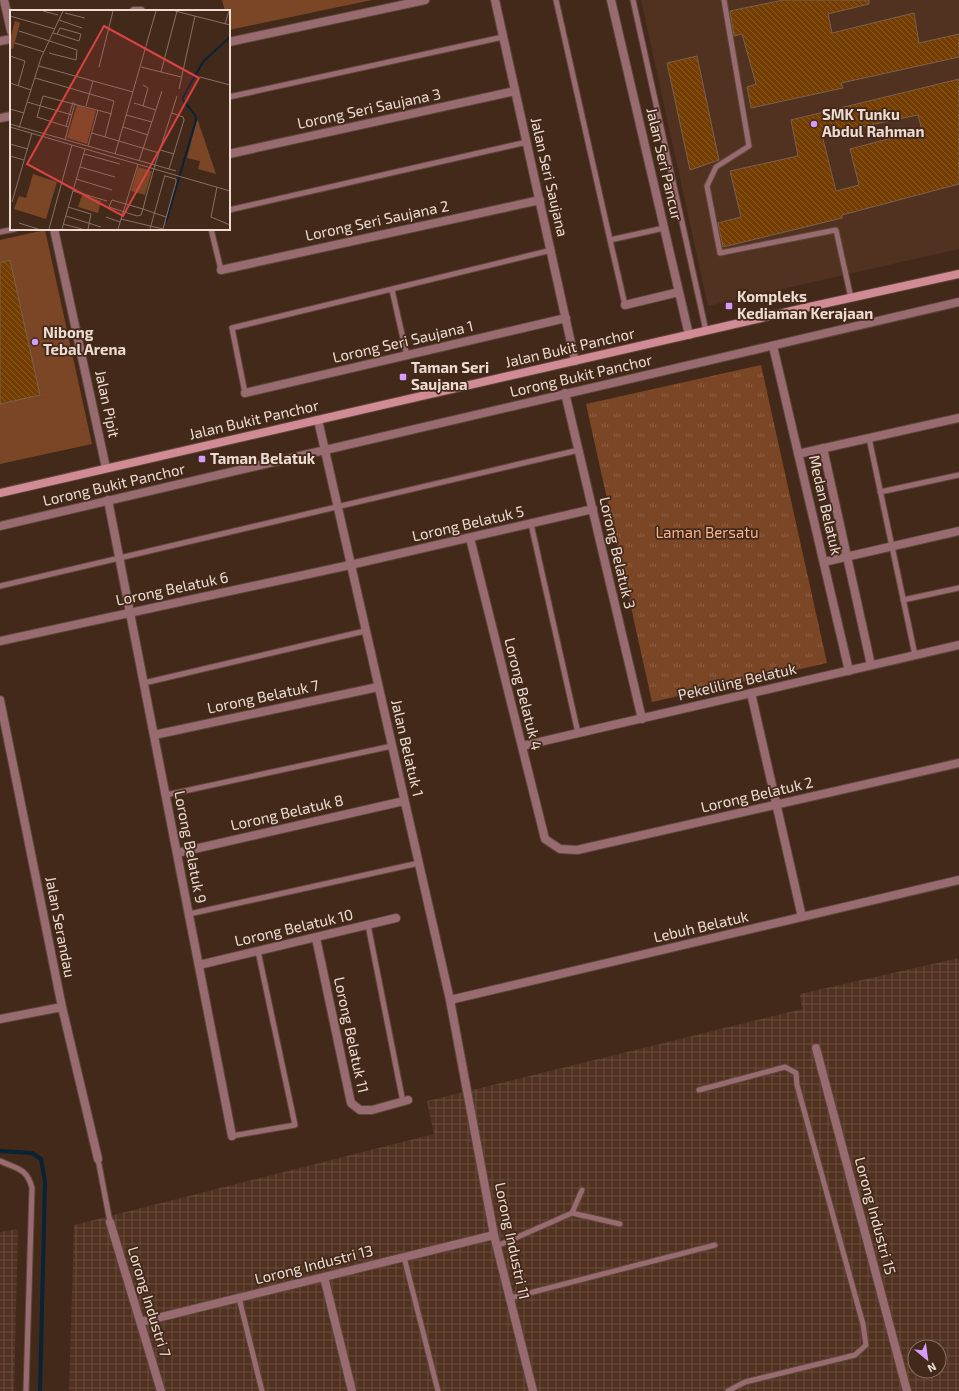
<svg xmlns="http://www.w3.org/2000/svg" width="959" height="1391" font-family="'Exo 2',sans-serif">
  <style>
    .built { fill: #513120 }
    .industrial { fill: url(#industrial-grid); fill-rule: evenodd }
    .grass { fill: url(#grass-tufts) }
    .pitch { fill: #7b4626 }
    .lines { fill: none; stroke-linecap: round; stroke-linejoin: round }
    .stream { stroke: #082236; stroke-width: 4 }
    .building { fill: url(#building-back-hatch); stroke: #7b604d; fill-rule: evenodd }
    .service-casing { stroke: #5e4638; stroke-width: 7 }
    .minor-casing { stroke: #5e4638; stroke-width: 10 }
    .secondary-casing { stroke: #5e4638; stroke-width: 10 }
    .service { stroke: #976b70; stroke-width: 5 }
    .minor { stroke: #976b70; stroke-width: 8 }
    .secondary { stroke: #d08b94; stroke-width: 8 }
    .poi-dot { fill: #d59bfa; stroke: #43291a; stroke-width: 1.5 }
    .labels { text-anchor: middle; stroke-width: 3.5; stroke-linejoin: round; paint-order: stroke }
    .street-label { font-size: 15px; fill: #eedcd3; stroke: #43291a }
    .poi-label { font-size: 15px; font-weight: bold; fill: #eedcd3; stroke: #43291a; text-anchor: start }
    .park-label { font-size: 15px; fill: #f8b590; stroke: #43291a }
    .inset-river { fill: none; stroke: #082236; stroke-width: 2 }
    .inset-road { fill: none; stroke: #877164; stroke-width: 1 }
    .view { fill: #da4342; fill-opacity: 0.15; stroke: #da4342; stroke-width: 2 }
    .inset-edge { fill: none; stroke: #eedcd3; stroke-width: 2 }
  </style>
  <defs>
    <pattern id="industrial-grid" width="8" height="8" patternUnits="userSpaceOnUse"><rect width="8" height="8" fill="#513120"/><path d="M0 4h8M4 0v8" fill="none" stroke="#6a4e40"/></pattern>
    <pattern id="grass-tufts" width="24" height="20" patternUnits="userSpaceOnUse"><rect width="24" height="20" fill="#7b4626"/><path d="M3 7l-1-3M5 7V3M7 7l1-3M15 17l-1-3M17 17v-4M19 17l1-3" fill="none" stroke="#8e6045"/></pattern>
    <pattern id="building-back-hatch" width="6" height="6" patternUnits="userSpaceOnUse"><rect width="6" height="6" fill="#743d01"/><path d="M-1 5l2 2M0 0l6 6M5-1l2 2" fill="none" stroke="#885825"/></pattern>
  </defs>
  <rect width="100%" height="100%" fill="#43291a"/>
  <path class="built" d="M641,0H959V249L708,306Z"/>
  <path class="industrial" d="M959,958V1391H69L74,1225L434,1134L427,1101L802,1009L800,994ZM915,1347H939V1371H915Z
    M18,1229L14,1391H0V1232Z"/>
  <path class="grass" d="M761,365L827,663L652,702L586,404Z"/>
  <path class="pitch" d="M222,0H372L229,30V11H225Z
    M45,230L92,444L0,464V240Z"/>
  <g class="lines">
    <path class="stream" d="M0,1151L32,1153L41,1159L45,1182L40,1391"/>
  </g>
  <path class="building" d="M783,0H869V4L828,14L832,33L914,13L919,43L959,34V57L841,83L843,88L751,108L747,87L756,84L742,34L734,36L730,11Z
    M697,56L719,160L690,170L667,63Z
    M959,79V184L842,215V218L723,247L718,223L741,217L730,171L798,156L791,120ZM918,115L922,130L850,149L859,185L836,191L822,135Z
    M10,260L40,395L0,404V263Z"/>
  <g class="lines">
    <defs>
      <path id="service" d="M556,0L610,240
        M633,0L706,331
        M724,0L749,146L716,167L707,186L720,253L836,230L851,298
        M229,97L503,37
        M229,210L527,142
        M211,229L221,270
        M0,232L15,229
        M392,290L407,356
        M625,305L610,240L664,228
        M245,393L232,328L552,250
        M869,438L915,655
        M880,492L959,475
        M531,524L578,733
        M0,586L579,450
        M903,600L959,588
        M144,683L365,631
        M166,795L392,746
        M189,914L419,863
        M368,925L403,1102
        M699,1090L785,1067L796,1073L797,1085L863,1324L866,1345L855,1355L745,1382L728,1391
        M232,1136L295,1125L258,951
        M98,1159L110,1222
        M0,1161C17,1169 27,1168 32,1188L26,1391
        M572,1213L582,1190
        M497,1246L572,1213L620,1224
        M404,1257L438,1391
        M239,1298L262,1391
        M510,1298L715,1245"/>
      <path id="minor" d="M4,0L11,31
        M495,0L575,361
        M611,0L689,335
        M134,11H141
        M0,41L11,39
        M229,42L425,0
        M0,118L11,116
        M229,154L515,91
        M54,229L106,468
        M221,270L540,200
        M625,305L679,292
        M773,346L849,671
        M245,393L566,318
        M565,393L642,719
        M318,420L450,1000L494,1235L533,1391
        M823,448L871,665
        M798,454L959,418
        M108,500L232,1136
        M0,526L959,302
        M470,538L545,839L560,849L577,850L959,763
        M824,562L959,531
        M0,641L350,565L593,509
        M751,693L802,917
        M0,700L62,1007L98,1159
        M154,735L378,687
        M522,746L959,645
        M177,853L404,801
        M316,938L351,1103L360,1110H372L408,1100
        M199,965L396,918
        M450,1000L959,880
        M0,1019L62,1007
        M816,1048L907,1391
        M110,1222L161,1391
        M324,1277L352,1391
        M141,1322L494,1235"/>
      <path id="secondary" d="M0,493L800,309L959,274"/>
    </defs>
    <use href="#service" class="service-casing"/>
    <use href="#minor" class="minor-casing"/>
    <use href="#secondary" class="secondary-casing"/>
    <use href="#service" class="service"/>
    <use href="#minor" class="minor"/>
    <use href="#secondary" class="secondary"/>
  </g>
  <g class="poi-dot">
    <circle cx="814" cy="124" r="4"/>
    <rect x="725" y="302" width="8" height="8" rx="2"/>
    <circle cx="35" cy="342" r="4"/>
    <rect x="399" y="373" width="8" height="8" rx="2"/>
    <rect x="198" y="455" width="8" height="8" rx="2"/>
  </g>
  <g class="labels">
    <g class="street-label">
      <text transform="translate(369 109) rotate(-12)" y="5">Lorong Seri Saujana 3</text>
      <text transform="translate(664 164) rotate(77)" y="5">Jalan Seri Pancur</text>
      <text transform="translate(549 177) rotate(77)" y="5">Jalan Seri Saujana</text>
      <text transform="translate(377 221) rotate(-12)" y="5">Lorong Seri Saujana 2</text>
      <text transform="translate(403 342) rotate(-13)" y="5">Lorong Seri Saujana 1</text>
      <text transform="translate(570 348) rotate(-13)" y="5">Jalan Bukit Panchor</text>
      <text transform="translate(581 376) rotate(-13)" y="5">Lorong Bukit Panchor</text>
      <text transform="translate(107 404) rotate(78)" y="5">Jalan Pipit</text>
      <text transform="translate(254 420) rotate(-13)" y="5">Jalan Bukit Panchor</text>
      <text transform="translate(114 485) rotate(-13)" y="5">Lorong Bukit Panchor</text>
      <text transform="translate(825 505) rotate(77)" y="5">Medan Belatuk</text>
      <text transform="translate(468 524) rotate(-13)" y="5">Lorong Belatuk 5</text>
      <text transform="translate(617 553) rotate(77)" y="5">Lorong Belatuk 3</text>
      <text transform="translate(172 589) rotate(-12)" y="5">Lorong Belatuk 6</text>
      <text transform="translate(737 682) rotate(-13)" y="5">Pekeliling Belatuk</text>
      <text transform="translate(523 694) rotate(76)" y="5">Lorong Belatuk 4</text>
      <text transform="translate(263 697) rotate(-12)" y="5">Lorong Belatuk 7</text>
      <text transform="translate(407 748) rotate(77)" y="5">Jalan Belatuk 1</text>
      <text transform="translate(757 795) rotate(-13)" y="5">Lorong Belatuk 2</text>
      <text transform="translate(287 813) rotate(-13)" y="5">Lorong Belatuk 8</text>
      <text transform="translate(190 847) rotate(79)" y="5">Lorong Belatuk 9</text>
      <text transform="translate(60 927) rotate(79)" y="5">Jalan Serandau</text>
      <text transform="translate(701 927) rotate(-13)" y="5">Lebuh Belatuk</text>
      <text transform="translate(294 928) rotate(-13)" y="5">Lorong Belatuk 10</text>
      <text transform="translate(351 1035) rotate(78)" y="5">Lorong Belatuk 11</text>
      <text transform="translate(875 1216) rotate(75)" y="5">Lorong Industri 15</text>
      <text transform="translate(512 1241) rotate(78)" y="5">Lorong Industri 11</text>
      <text transform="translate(314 1265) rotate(-14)" y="5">Lorong Industri 13</text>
      <text transform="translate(149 1302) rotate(73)" y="5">Lorong Industri 7</text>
    </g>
    <g class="poi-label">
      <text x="822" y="120">SMK Tunku<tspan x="822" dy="17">Abdul Rahman</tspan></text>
      <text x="737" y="302">Kompleks<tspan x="737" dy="17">Kediaman Kerajaan</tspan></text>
      <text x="43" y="338">Nibong<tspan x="43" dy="17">Tebal Arena</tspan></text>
      <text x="411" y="373">Taman Seri<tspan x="411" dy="17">Saujana</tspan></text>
      <text x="210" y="464">Taman Belatuk</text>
    </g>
    <g class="park-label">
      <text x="707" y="538">Laman Bersatu</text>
    </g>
  </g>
  <g transform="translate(10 10)">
    <rect width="220" height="220" fill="#43291a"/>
    <path d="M5,11L10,13L3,39L0,38V29ZM67,95L86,101L77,134L57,128Z" fill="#7b4626"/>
    <path d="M187,110L188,111L206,164L188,159L190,151L177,148Z" fill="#7b4626"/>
    <path d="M128,157L142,161L135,185L121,181ZM23,164L47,172L36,209L4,199L9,186L16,188ZM72,185L91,191L88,203L68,197Z" fill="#7b4626"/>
    <path class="inset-river" d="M156,212L186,110L185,105L173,90V87L193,52L220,27"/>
    <path class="inset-road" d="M33,1L48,5M165,1L220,15M55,3L75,8M0,6L45,19M49,10L72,18M215,14L219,1M9,21L67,40L66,50L39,43M43,23L47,24L69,31L71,24L50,18L47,24M5,33L34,42M0,46L15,51L8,76M29,56L123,82M89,57L103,1M131,57L171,67M151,62L167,1M190,67L220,75M25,68L104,91L95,127M0,73L21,80M133,75L138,78L133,96M169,79L185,6M17,92L62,105M124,93L146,100M76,96L83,71M0,99L14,103M116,105L142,112M0,114L166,161M56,116L63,92M0,117L220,181M58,117L27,107L33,86L102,104M113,117L138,125M9,118L31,48L53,1M82,123L149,143M55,130L65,93M0,134L18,139M78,136L88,100M150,140L164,144M74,144L110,154M105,144L146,1M0,146L14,150M129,151L152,81M70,157L105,167M159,159L174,110L173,107L162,103M66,169L102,180M207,177L201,207L220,215M63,181L97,191M2,192L22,123M58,197L81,204L78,219M56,206L91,217M96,207L110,212M156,207L133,199L102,190L99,197L127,206L131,205L133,199L136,187L145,155L167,86M111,209L153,219M9,213L28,219M53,214L72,219M39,219L62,135M52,219L75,139M108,219L128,154M140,219L155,165M153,219L166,172V169L155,166"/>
    <path class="view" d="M94,16L189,68L113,206L17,154Z"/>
    <rect width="220" height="220" class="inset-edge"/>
  </g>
  <g transform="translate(927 1359) rotate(151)"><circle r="19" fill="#43291a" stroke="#877164"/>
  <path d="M0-3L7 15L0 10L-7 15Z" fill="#d59bfa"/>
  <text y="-6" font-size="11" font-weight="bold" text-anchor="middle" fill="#eedcd3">N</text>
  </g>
</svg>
